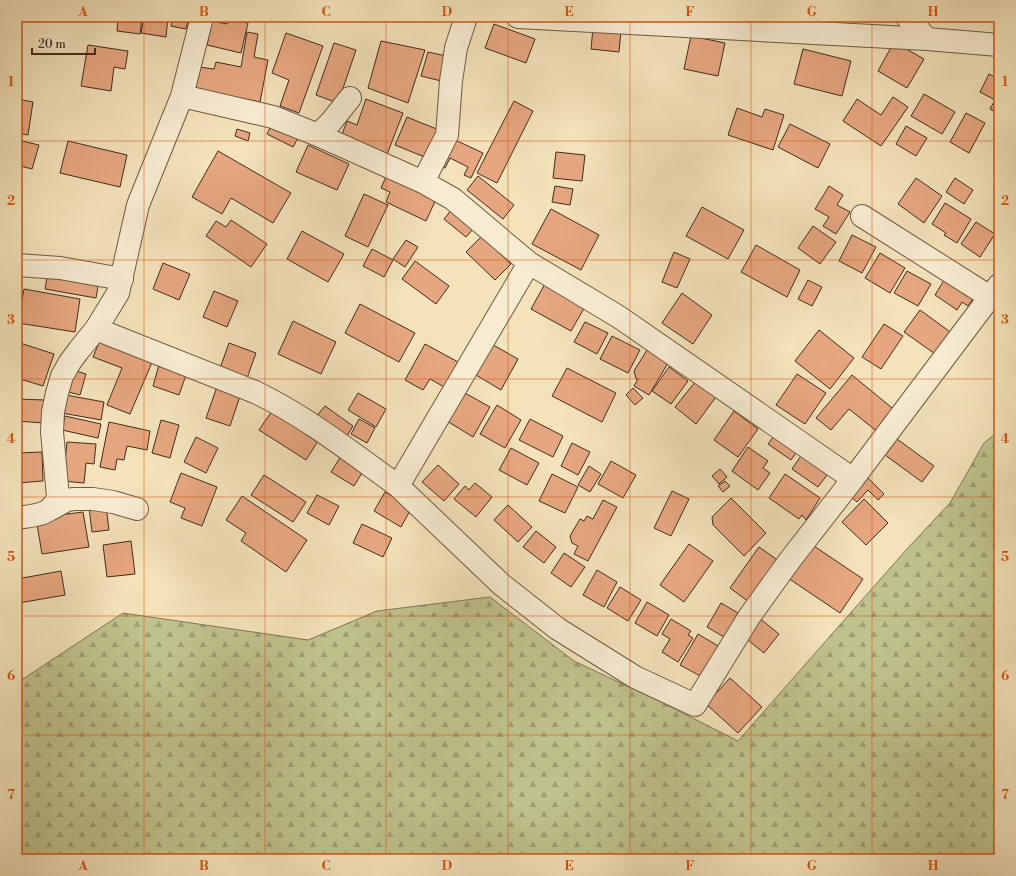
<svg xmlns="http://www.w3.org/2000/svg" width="1016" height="876" font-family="'Libre Bodoni',serif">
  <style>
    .forest { fill: url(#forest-firs); stroke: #817754 }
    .building { fill: #e6a780; stroke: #432c1c }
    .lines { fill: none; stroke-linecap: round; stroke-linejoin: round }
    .minor-casing { stroke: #6f5a44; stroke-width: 24 }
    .minor { stroke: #f7ecd2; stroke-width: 22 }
    .grid { fill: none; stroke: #d8540e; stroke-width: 1; stroke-opacity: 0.55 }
    .neatline { fill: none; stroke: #d8540e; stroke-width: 1.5 }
    .grid-label { font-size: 13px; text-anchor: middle; font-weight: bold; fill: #d8540e }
  </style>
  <defs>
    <pattern id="forest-firs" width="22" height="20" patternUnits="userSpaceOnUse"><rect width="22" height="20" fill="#bfc28c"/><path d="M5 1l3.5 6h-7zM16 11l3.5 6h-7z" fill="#9d9e72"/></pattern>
  </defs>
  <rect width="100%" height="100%" fill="#f3e2ba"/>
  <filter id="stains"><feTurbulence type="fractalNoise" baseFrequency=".005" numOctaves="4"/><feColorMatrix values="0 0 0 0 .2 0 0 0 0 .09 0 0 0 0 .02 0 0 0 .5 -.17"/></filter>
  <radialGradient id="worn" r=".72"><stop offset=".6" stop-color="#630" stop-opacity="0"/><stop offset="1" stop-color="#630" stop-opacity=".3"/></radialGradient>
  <path class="forest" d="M999,431V859H17V683L123,613L308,640L377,611L490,597L574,661L663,703L738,741L839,626L907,549L950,503L984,443Z"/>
  <path class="building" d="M17,17H56V19L17,18Z
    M118,17L142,18L140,34L117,31Z
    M144,17H168L166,37L141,33Z
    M173,17H189L186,29L171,26Z
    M228,19L248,23L241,53L207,45L212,21L227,24Z
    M494,24L535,39L526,63L485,48Z
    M593,28L621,31L619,52L591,49Z
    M247,32L258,34L254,57L268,60L260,102L195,89L199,67L214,69L216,62L241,67Z
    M286,33L323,46L299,113L280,106L289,80L272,73Z
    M691,36L725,43L718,76L684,69Z
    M381,41L425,50L408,103L368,88Z
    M894,42L924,59L907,88L878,71Z
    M334,43L356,50L338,103L316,95Z
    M88,45L128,51L125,69L114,67L111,91L81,86Z
    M803,49L851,61L842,96L794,84Z
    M428,52L451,57L445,82L421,76Z
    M989,74L997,78L999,75V114L990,109L995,100L980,92Z
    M924,94L955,112L942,134L911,116Z
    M893,97L908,107L881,146L843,121L857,99L881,115Z
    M17,99L33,102L28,135L17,133Z
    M366,99L403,113L386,157L340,140L347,121L357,125Z
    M514,101L533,111L497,183L477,173Z
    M737,108L762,117L765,109L784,115L773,150L728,135Z
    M966,113L985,123L969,153L950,142Z
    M407,117L439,130L427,158L395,145Z
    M272,124L298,138L293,147L267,134Z
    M790,124L830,144L818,168L778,147Z
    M906,126L927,138L916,156L896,144Z
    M237,129L250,133L248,141L235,136Z
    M453,139L483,153L471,178L464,175L468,167L450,158L445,168L440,166Z
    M22,141L39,145L32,169L17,165V160Z
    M68,141L127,155L120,187L60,173Z
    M308,145L349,164L337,190L296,172Z
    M218,151L291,193L273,223L231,198L222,214L192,197Z
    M556,152L585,155L582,181L553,178Z
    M388,172L438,195L426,221L386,202L390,192L381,188Z
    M478,176L514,205L503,219L467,190Z
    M916,178L942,196L924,223L898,204Z
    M955,178L973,190L964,204L946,192Z
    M555,186L573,189L570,205L552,202Z
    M829,186L843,195L837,205L850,212L836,234L823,226L829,217L815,209Z
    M364,194L388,205L368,247L345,236Z
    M945,203L971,219L957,243L944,235L946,233L932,224Z
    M702,207L744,230L728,259L686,236Z
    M453,208L475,227L466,237L444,219Z
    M551,209L599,235L581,270L532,244Z
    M231,220L267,244L251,267L206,236L216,221L226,227Z
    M976,222L995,234L980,257L961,244Z
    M813,226L836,242L820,264L798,248Z
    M302,231L344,254L328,282L287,259Z
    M852,235L876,247L862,273L839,261Z
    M482,236L511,264L495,280L466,252Z
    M406,240L418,247L405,267L393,259Z
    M756,245L800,270L787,297L741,272Z
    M372,249L393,260L384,277L363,266Z
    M674,252L690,259L677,288L662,282Z
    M880,253L905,268L890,293L865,278Z
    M415,261L449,286L436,304L402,279Z
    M163,263L190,274L179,300L153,289Z
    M48,271L99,280L96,298L45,289Z
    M907,271L931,284L918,306L894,293Z
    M946,277L975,296L968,306L962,302L957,310L935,295Z
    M808,280L822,287L812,306L798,299Z
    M546,282L586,305L571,331L531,309Z
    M24,289L80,299L75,332L18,323Z
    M214,291L238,301L227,327L203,317Z
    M682,293L712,315L693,344L662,323Z
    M360,304L415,333L399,362L345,333Z
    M920,310L953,334L938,356L904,332Z
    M293,321L336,342L321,374L278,354Z
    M585,322L608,333L597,354L574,342Z
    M884,324L903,336L881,369L862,357Z
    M819,330L854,358L830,389L795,361Z
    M612,336L640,350L628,373L600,359Z
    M101,338L153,360L130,414L107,405L122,368L93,357Z
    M17,342L54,354L43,386L17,378Z
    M488,342L518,359L501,390L471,372Z
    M229,343L256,353L246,381L219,371Z
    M425,344L460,363L446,388L430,379L423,390L405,380Z
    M647,350L668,363L649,395L634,386L638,379H636L634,371Z
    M159,365L186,375L179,395L153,386Z
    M669,367L688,381L671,404L652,391Z
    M567,368L616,393L602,422L552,396Z
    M73,370L86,374L80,395L64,391Z
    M797,374L826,393L805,424L776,405Z
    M852,375L897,412L879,433L849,409L831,430L816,418Z
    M696,381L716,397L696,424L675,407Z
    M218,384L241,393L230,426L206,418Z
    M633,388L643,398L635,405L626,395Z
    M463,392L490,407L473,437L447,421Z
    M358,393L386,409L376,427L348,410Z
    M66,395L104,402L101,420L62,413Z
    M17,399L45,400L44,423L17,421Z
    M497,405L521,420L505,448L480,434Z
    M325,406L353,426L345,439L315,418Z
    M272,411L318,441L306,460L259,430Z
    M734,411L758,429L738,457L714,440Z
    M65,416L101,424L98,438L62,430Z
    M359,419L375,428L367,443L351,434Z
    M530,419L563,436L553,457L519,440Z
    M161,420L179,425L170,458L152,453Z
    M109,422L150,431L147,450L127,446L124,460L117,459L115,470L100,467Z
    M776,433L799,449L791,460L768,444Z
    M196,437L218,448L206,473L184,462Z
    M897,439L934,466L922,482L885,455Z
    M67,442L96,444L94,464L86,463L84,483L63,481Z
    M572,443L590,452L578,475L561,466Z
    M748,447L768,461L763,468L770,473L758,490L732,471Z
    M511,448L539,463L527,485L499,470Z
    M42,452L43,481L17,483V453Z
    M343,453L365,468L354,486L331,472Z
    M803,453L830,471L818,487L792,469Z
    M611,461L636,475L623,498L598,484Z
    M438,465L459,484L444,501L422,482Z
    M589,466L601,474L590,492L578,485Z
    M720,469L727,477L719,484L712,476Z
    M181,473L217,487L202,526L181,518L185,508L170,502Z
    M552,474L578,487L565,513L539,501Z
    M785,474L820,498L806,520L802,515L799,519L769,498Z
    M264,475L306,502L293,522L251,495Z
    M867,477L884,494L878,500L868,490L857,502L849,495Z
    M725,481L730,486L723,492L718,486Z
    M475,483L492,497L476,517L454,499L465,486L469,490Z
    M672,491L689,499L671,536L654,528Z
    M385,492L412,507L401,527L374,511Z
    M317,495L339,506L329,525L307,513Z
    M242,496L307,540L286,572L241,541L246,533L226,520Z
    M731,498L766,533L744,556L713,525L712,517Z
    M864,499L888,523L866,545L842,522Z
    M603,500L617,507L588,561L574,554L578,546L572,543L570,536L580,519L584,521L587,516L593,519Z
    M106,505L109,530L92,532L89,507Z
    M508,505L532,527L518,542L494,520Z
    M83,512L89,547L42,554L36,518Z
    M362,524L392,538L383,557L353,543Z
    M536,531L556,547L544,563L523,547Z
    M131,541L135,574L107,577L103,545Z
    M689,544L713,561L684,602L660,585Z
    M811,544L863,579L840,613L788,578Z
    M759,547L783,564L753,605L730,588Z
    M564,553L585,567L571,587L551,573Z
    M597,570L617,582L604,607L583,595Z
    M61,571L65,595L19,603L17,588V579Z
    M620,587L641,600L628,621L607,608Z
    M647,602L669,615L657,636L635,623Z
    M721,603L738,613L724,637L707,627Z
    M758,617L779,634L764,653L743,636Z
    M671,619L691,631L688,635L693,638L678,662L662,652L670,639L662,634Z
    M698,634L720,647L702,677L680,665Z
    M730,678L762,707L738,733L706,704Z"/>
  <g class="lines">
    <defs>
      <path id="minor" d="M518,17L927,39L999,45
        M907,17L927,39
        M182,96L256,113L273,117L318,135L423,182L453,199L529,263L619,317L853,479L999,285
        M318,135L331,122L350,98
        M423,182L447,135L451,81L456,48L466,17
        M862,216L990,297
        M17,265L60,268L122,279
        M96,329L255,392C307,417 352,453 398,486L529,263
        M398,486L502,585L558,629L635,677L695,705L749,617L790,560L853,479
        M51,509L67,500L74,499H93L113,502L137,509
        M17,518C35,515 51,516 58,497L52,432L53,412L57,393L62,376L70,362L79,350L96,329L118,293L138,205L182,96L202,17"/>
    </defs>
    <use href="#minor" class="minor-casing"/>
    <use href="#minor" class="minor"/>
  </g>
  <path class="grid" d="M144,17V859M265,17V859M386,17V859M508,17V859M630,17V859M751,17V859M872,17V859M17,141H999M17,260H999M17,379H999M17,497H999M17,616H999M17,735H999"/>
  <rect width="1016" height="876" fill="none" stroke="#f3e2ba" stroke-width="44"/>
  <path d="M32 48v6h63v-6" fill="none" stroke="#432c1c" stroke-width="2"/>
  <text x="38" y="48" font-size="12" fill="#432c1c" stroke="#f7ecd2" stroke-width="3" paint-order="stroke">20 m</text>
  <rect x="22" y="22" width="972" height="832" class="neatline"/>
  <g class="grid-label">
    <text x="83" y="16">A</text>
    <text x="204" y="16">B</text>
    <text x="326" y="16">C</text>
    <text x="447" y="16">D</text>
    <text x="569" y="16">E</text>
    <text x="690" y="16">F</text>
    <text x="812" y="16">G</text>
    <text x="933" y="16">H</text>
    <text x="11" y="86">1</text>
    <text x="1005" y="86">1</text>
    <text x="11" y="205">2</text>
    <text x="1005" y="205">2</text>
    <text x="11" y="324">3</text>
    <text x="1005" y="324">3</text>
    <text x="11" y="443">4</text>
    <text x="1005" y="443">4</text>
    <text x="11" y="561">5</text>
    <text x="1005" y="561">5</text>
    <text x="11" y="680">6</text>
    <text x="1005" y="680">6</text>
    <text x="11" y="799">7</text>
    <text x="1005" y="799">7</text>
    <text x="83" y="870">A</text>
    <text x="204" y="870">B</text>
    <text x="326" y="870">C</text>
    <text x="447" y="870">D</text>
    <text x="569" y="870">E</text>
    <text x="690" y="870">F</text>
    <text x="812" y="870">G</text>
    <text x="933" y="870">H</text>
  </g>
  <rect width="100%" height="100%" filter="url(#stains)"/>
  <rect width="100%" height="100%" fill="url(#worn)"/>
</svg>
